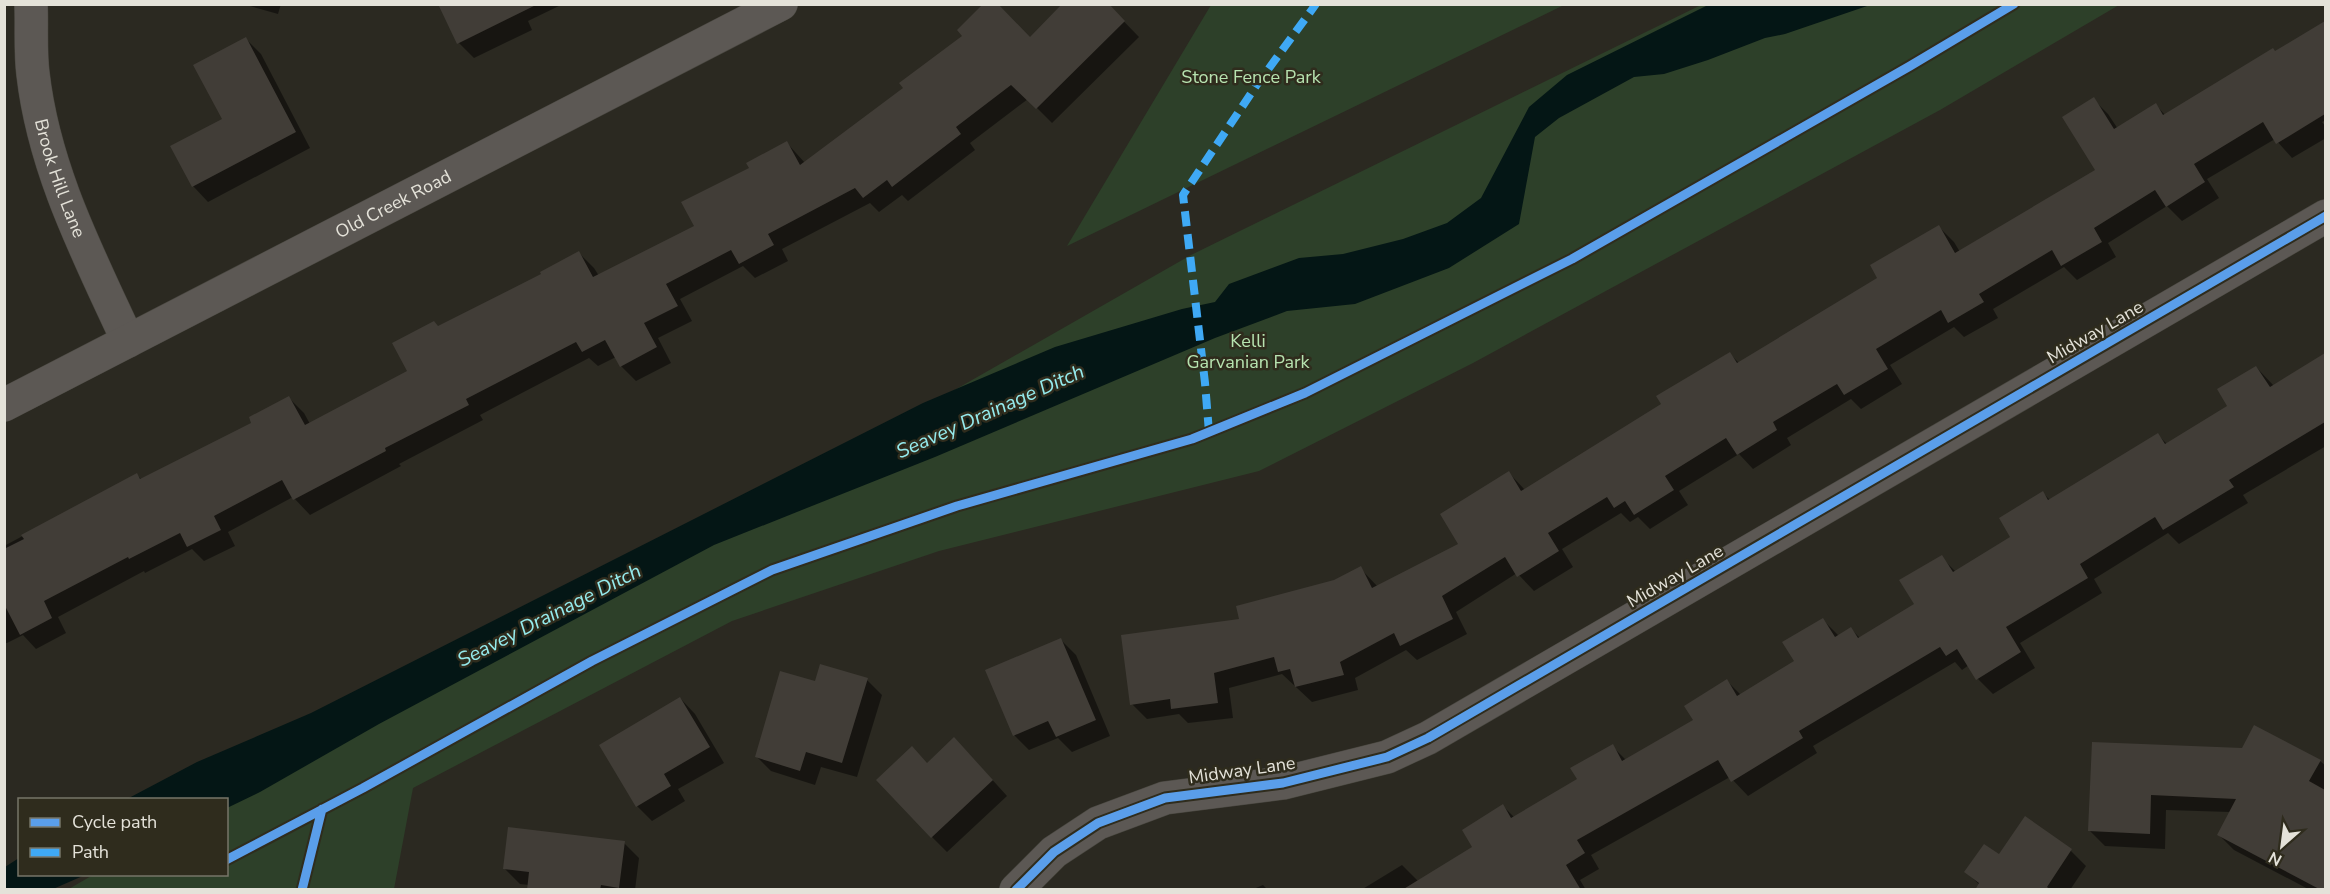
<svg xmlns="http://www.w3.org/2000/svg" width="2330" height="894" font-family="'Nunito Sans',sans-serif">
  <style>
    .green { fill: #2d4029 }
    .water { fill: #041615 }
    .shadow { fill: #0007 }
    .building { fill: #413d37 }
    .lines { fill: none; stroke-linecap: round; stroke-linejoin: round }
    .street-casing { stroke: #48463f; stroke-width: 34 }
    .street { stroke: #5c5854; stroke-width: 33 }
    .quiet { stroke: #3fa9f5; stroke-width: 8; stroke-dasharray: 15 8; stroke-linecap: butt }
    .cycleway-casing { stroke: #2f2c1d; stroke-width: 13 }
    .cycleway { stroke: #5a9eea; stroke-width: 9 }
    .labels { text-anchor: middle; stroke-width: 5; stroke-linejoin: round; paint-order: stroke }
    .park-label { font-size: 18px; fill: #b7e3b0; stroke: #2f2c1d }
    .street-label { font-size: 18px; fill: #e4e2d9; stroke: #2f2c1d }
    .water-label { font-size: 20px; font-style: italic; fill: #95ebed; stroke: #2f2c1d }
  </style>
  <rect width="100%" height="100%" fill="#2b2921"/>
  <path class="green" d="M1211,5V4L1564,5L1067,246Z
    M1701,5H2119L1940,110L1473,363L1259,471L939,551L732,621L413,788L394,889L67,890L93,875L226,874V800L874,436L1191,255Z"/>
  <path class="water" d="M1710,4L1870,5L1785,34L1765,38L1708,60L1664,74L1634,77L1559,118L1535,137L1519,224L1449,268L1355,304L1287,311L1215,338L935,457L714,545L379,724L260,792L227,808L226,800L127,799L197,762L311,713L923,403L1055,347L1182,309L1215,302L1229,284L1299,258L1343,254L1403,239L1447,223L1481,198L1529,107L1567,75Z
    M19,858L20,874L85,875L53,889H5V867Z"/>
  <path class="shadow" d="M243,4H281L278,14Z
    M440,4H563L528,21L532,30L474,58L459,43Z
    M1107,4L1139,37L1052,123L1028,99L970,143L975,150L908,201L902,195L879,212L870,203L782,249L788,261L755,278L743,266L680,299L692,321L658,338L671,363L636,381L621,366L616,357L598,366L589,358L480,415L483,420L399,464L401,466L310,515L293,497L228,532L235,546L204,561L192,549L145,573L144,571L58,617L66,633L36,649L23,635L7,643H4V546L137,475L142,480L254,424L289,398L304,413L310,424L409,371L438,327L543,274L579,253L594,268L599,276L696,227L751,168L787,143L805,163L1030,39Z
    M2326,23V120L2322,122L2326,127V138L2292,158L2275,139L2207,179L2219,198L2182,221L2167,206L2108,243L2116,257L2077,280L2064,267L1993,309L1998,318L1964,337L1954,327L1890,365L1902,384L1861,409L1851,399L1787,438L1791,445L1753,469L1739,454L1679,491L1688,505L1650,529L1638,517L1630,522L1621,513L1562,549L1573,567L1534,591L1517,573L1456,612L1467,634L1417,660L1406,650L1355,678L1358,690L1312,702L1282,674L1229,688L1233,718L1188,723L1179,714L1147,719L1132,704L1241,621L1335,582L1360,568L1378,587L1461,545L1509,473L1525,490L1663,405L1729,353L1739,363L1879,279L1939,227L1954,242L1960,252L2097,170L2093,99L2108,114L2118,129L2156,105L2165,115Z
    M246,39L261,54L310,148L208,202L193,186L224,120Z
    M2326,355V446L2243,495L2248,503L2179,544L2168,533L2094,579L2102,593L2020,643L2035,668L1993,694L1978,679L1969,665L1962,670L1955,662L1813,746L1817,753L1748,796L1730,777L1591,855L1599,869L1580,880L1586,890H1361L1402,865L1418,881L1474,847L1503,806L1515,818L1579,780L1612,746L1626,760L1695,721L1727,681L1741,695L1796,661L1823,620L1839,636L1851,629L1860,638L1916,605L1941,557L1956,572L2012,537L2043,493L2050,500L2158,435L2167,444L2229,406L2256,367L2274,386Z
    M1061,640L1076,655L1110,736L1072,752L1058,738L1029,750L1014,735Z
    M867,680L882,695L857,777L821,767L815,785L771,771L756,756L816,683Z
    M680,698L695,714L724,763L678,789L685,801L652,821L637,806Z
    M2093,743L2320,761L2326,766V890H2310L2234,850L2219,835L2230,812L2166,810L2165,849L2105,846L2090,831Z
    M969,754L1007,796L947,852L932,837L927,764Z
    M2025,818L2071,851L2086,866L2070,890H1985L1966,872L1999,856Z
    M624,843L639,858L635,890H529V885L520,884L505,869Z
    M1263,885L1268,890H1251Z"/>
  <path class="building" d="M438,4H538L457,44Z
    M983,4H998L1030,37L1062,4H1109L1125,21L1036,109L1011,85L956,127L961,134L892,187L887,180L863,198L855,188L768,234L774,245L739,264L731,250L666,284L678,306L644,323L657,347L620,367L605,340L582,352L576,342L466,399L469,405L385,448L386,451L293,500L282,480L214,516L221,530L187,547L180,533L129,559L128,557L44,601L52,618L20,635L4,604V549L24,539L21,535L137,473L140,479L251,423L249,417L289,396L305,425L407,371L392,343L434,321L438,326L541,274L540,272L579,251L593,277L694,226L681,202L749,168L746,163L787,141L800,165L903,88L899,83L962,36L957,30Z
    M2325,21V114L2276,144L2263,122L2194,164L2205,182L2166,207L2155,190L2094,228L2102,242L2061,266L2052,250L1979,294L1984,302L1948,323L1941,310L1876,349L1888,369L1844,395L1837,384L1773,422L1777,430L1737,455L1726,438L1665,476L1674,490L1634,515L1625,501L1614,508L1607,497L1548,533L1559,551L1517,577L1505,557L1442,596L1453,619L1400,646L1394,633L1340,662L1344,675L1295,687L1290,669L1278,672L1274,657L1214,673L1218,703L1171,709L1170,699L1130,705L1121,635L1239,619L1236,606L1334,580L1361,566L1372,588L1458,544L1440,514L1509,471L1521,491L1661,404L1656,396L1730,352L1737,363L1877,278L1870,265L1939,225L1955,253L2095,170L2062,117L2094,97L2114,129L2156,103L2163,115L2273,48L2275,51Z
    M246,37L296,132L192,187L170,146L222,119L193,65Z
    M2325,353V422L2229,480L2234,487L2163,530L2155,517L2080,564L2088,578L2006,627L2021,652L1976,680L1957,649L1946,656L1940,647L1799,731L1803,738L1731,782L1718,760L1577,840L1585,853L1566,865L1581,890H1402L1472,847L1462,830L1503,804L1511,818L1577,779L1570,768L1613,744L1622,761L1693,720L1684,706L1727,679L1737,696L1794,661L1782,642L1823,618L1835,637L1851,627L1858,638L1914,604L1899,580L1942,555L1953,572L2010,537L1999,518L2043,491L2048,500L2158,433L2165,444L2227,406L2217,389L2256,366L2270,387Z
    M1061,638L1096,720L1056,737L1048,721L1013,736L985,670Z
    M820,664L868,678L842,763L806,752L800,771L755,757L780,671L815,681Z
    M680,697L710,747L664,774L671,786L636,807L599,745Z
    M2254,725L2321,760L2309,781L2325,790V890H2321L2217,835L2236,799L2151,795L2150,834L2088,831L2092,742L2242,748Z
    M954,737L993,780L931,838L876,780L912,746L927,763Z
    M2025,816L2072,849L2047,887L2051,890H1975L1979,883L1964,872L1984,844L1999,854Z
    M508,827L625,841L619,888L601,885L600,890H527L529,872L503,869Z"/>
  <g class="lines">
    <defs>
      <g id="street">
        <path id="s1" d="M31,4C32,27 30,51 33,74C44,170 88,254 128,341"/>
        <path id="s2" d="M4,405L781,4"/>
        <path d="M1016,890L1054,852L1098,823L1165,798L1283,783L1387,757L1428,738L2326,216"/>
      </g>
    </defs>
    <use href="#street" class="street-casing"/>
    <use href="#street" class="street"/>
    <path class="quiet" d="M1209,432L1205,383L1183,195L1256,86L1316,4"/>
    <defs>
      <path id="cycleway" d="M226,860L363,788L592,661L772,570L957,506L1192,439L1305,393L1572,259L1910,66L2014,4
        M302,890L322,809
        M1016,890L1054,852L1098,823L1165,798L1283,783L1387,757L1428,738L2326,216"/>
    </defs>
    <use href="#cycleway" class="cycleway-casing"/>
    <use href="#cycleway" class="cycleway"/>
  </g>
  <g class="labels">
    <g class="park-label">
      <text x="1251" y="83">Stone Fence Park</text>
      <text x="1248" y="347">Kelli<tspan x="1248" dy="21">Garvanian Park</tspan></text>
    </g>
    <g class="street-label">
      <text dy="6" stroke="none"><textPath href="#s1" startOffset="178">Brook Hill Lane</textPath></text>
      <text dy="6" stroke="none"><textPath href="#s2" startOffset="438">Old Creek Road</textPath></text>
      <text transform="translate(2095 332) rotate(-30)" y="6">Midway Lane</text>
      <text transform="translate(1675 576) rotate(-30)" y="6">Midway Lane</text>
      <text transform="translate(1242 770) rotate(-8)" y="6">Midway Lane</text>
    </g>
    <g class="water-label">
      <text transform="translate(990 411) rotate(-24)" y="7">Seavey Drainage Ditch</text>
      <text transform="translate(549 615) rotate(-27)" y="7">Seavey Drainage Ditch</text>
    </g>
  </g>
  <rect width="2330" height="894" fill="none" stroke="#e4e2d9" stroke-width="12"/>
  <rect x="18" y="798" width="210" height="78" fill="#2f2c1d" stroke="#777568" stroke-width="1.5"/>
  <rect x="30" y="818" width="30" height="9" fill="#5a9eea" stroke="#777568" stroke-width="1.5"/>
  <text x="72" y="828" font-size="18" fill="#e4e2d9">Cycle path</text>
  <rect x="30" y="848" width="30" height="9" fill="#3fa9f5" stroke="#777568" stroke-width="1.5"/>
  <text x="72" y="858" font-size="18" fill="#e4e2d9">Path</text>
  <g transform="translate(2282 846) rotate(208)" stroke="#2f2c1d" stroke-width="4.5" paint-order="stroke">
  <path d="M0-4.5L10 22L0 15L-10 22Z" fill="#e4e2d9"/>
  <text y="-9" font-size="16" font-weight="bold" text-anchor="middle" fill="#e4e2d9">N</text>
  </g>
</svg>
